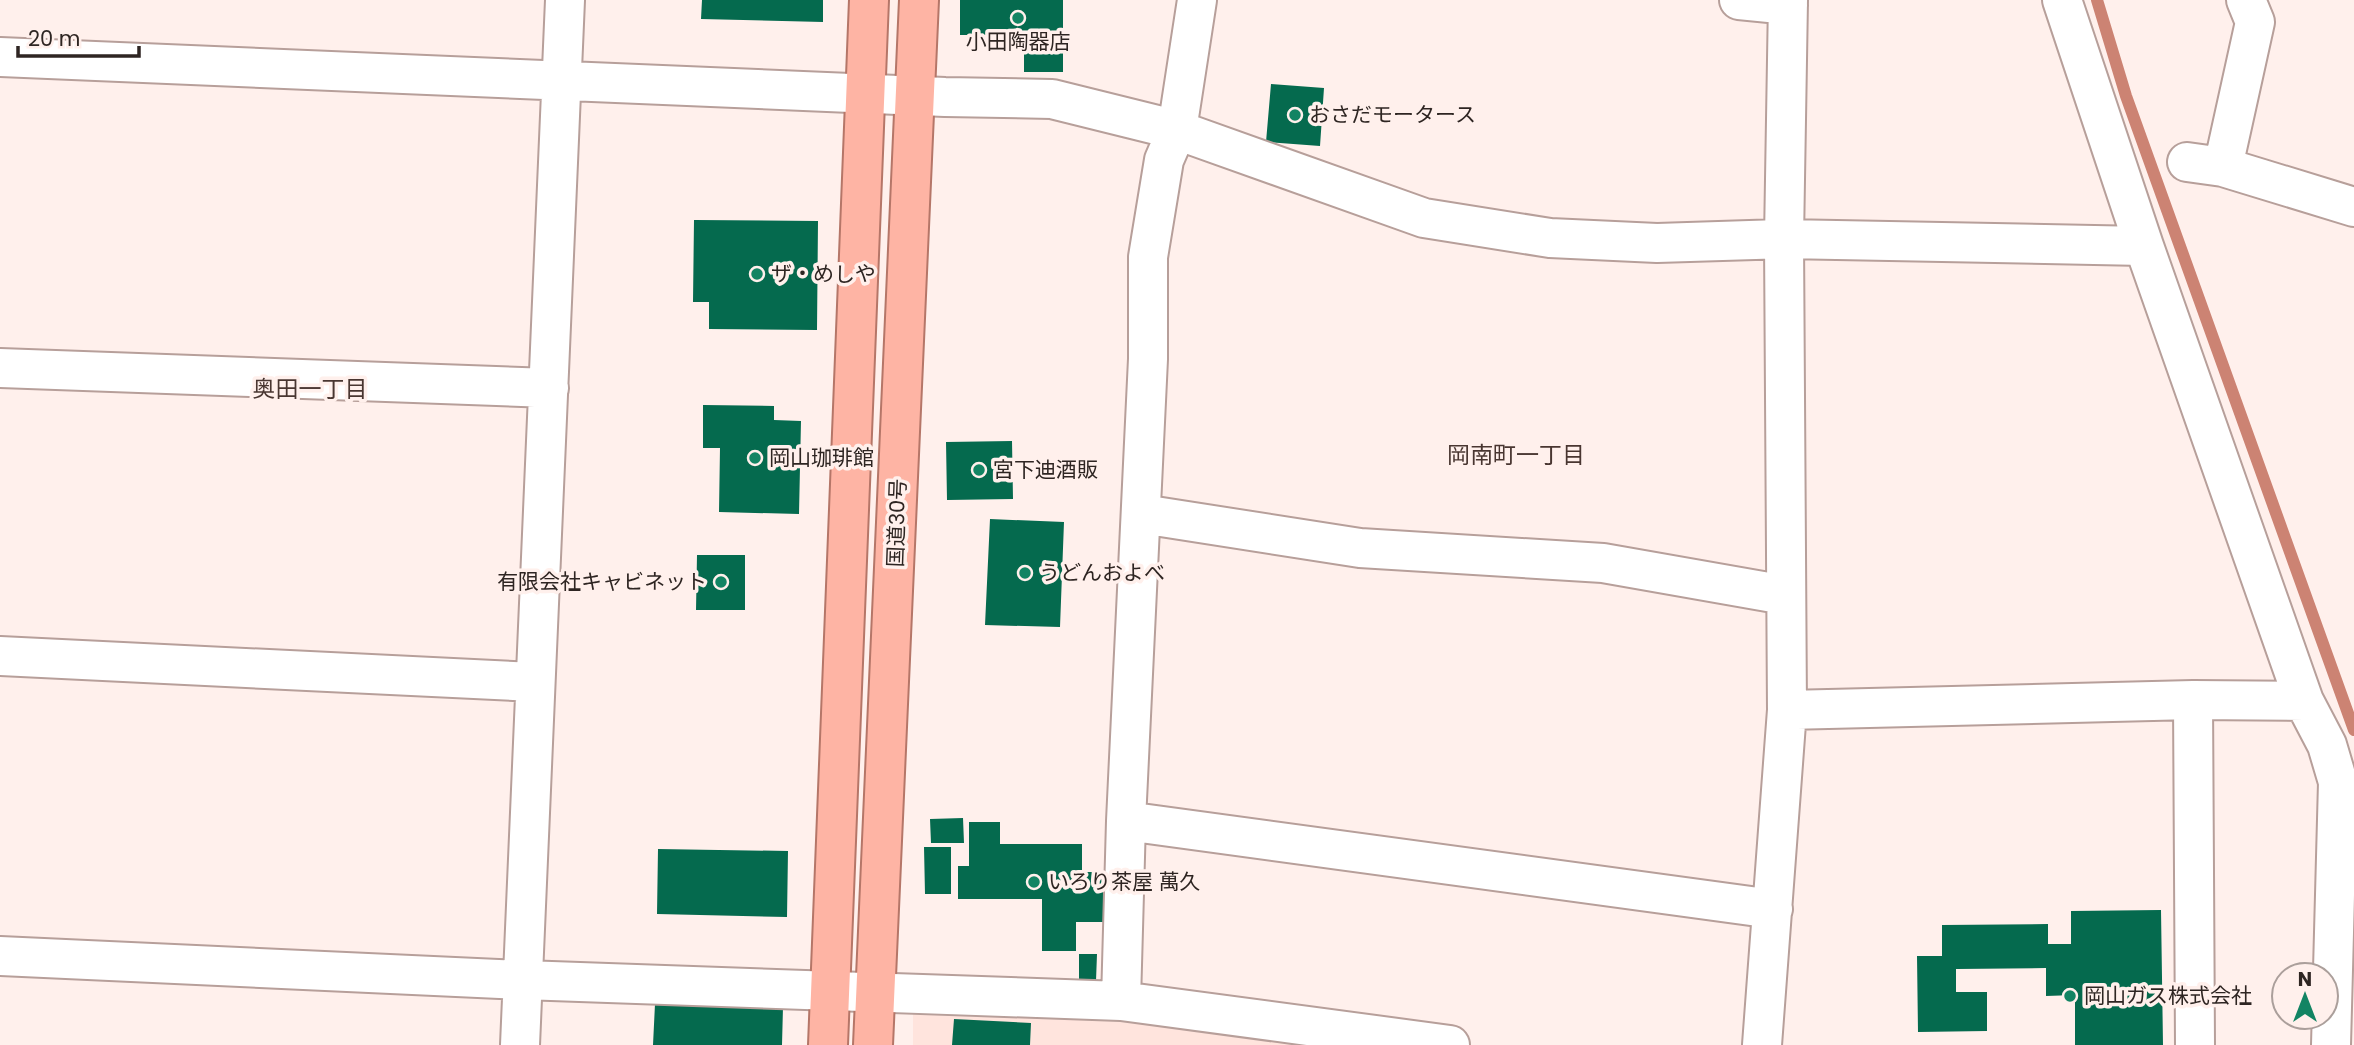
<svg xmlns="http://www.w3.org/2000/svg" width="2354" height="1045" font-family="Poppins,'Noto Sans JP',sans-serif">
  <style>
    .built { fill: #ffe4dd }
    .lines { fill: none; stroke-linecap: round; stroke-linejoin: round }
    .stream { stroke: #cc8373; stroke-width: 12 }
    .building { fill: #056a4e }
    .minor-casing { stroke: #b79f9a; stroke-width: 42 }
    .trunk-casing { stroke: #b57668; stroke-width: 42 }
    .minor { stroke: #fff; stroke-width: 38 }
    .trunk { stroke: #feb4a4; stroke-width: 38 }
    .poi-dot { fill: #128463; stroke: #fff0ec; stroke-width: 2.5 }
    .labels { text-anchor: middle; stroke-width: 7; stroke-linejoin: round; paint-order: stroke }
    .poi-label { font-size: 21px; fill: #2e2522; stroke: #fff0ec; text-anchor: start }
    .street-label { font-size: 21px; fill: #2e2522; stroke: #fff0ec }
    .neighbourhood-label { font-size: 23px; fill: #493631; stroke: #fff0ec }
  </style>
  <rect width="100%" height="100%" fill="#fff0ec"/>
  <path class="built" d="M913,1009L1130,1014L1357,1045H913Z"/>
  <g class="lines">
    <path class="stream" d="M2097,0L2126,96L2354,730"/>
  </g>
  <path class="building" d="M702,0H823V22L701,19Z
    M960,0H1063V72H1024V35H960Z
    M1271,84L1324,88L1320,146L1266,142Z
    M694,220L818,221L817,330L709,329V302H693Z
    M703,405L774,406V420L801,421L799,514L719,512L720,448H703Z
    M1012,441L1013,499L947,500L946,442Z
    M990,519L1064,522L1060,627L985,625Z
    M697,555H745V610H696Z
    M963,818L964,843H931L930,819Z
    M969,822H1000V844H1082V872H1104V922H1076V951H1042V899H958V866H969Z
    M924,847H951V894H925Z
    M658,849L788,851L787,917L657,914Z
    M2161,910L2163,1045H2075V995L2046,996V968L1956,969V992H1987V1031L1918,1032L1917,956H1942V925L2048,924V944H2071V911Z
    M1079,954H1097L1096,981H1079Z
    M655,1004L783,1007L782,1045H653Z
    M954,1019L1031,1023L1030,1045H952Z"/>
  <g class="lines">
    <defs>
      <path id="minor" d="M1739,0L1788,5
        M2062,0L2144,246L2304,701L2327,745L2338,782L2331,1045
        M0,57L945,97L1052,99L1177,130L1424,218L1550,238L1657,243L1784,239L2144,246
        M2187,162L2223,167L2354,207
        M2223,167L2255,22L2246,0
        M0,368L549,388
        M1142,514L1360,548L1603,563L1785,595
        M0,656L534,682
        M2193,700L2195,1045
        M1787,710L2193,700L2304,701
        M1126,821L1773,909
        M0,956L523,980L1121,1001L1450,1045
        M1121,1001L1126,821L1148,359V257L1164,160L1177,130L1197,0
        M520,1045L565,0
        M1762,1045L1787,710L1784,239L1788,0"/>
      <path id="trunk" d="M828,1045L869,0
        M873,1045L919,0"/>
    </defs>
    <use href="#minor" class="minor-casing"/>
    <use href="#trunk" class="trunk-casing"/>
    <use href="#minor" class="minor"/>
    <use href="#trunk" class="trunk"/>
  </g>
  <g class="poi-dot">
    <circle cx="1018" cy="18" r="7"/>
    <circle cx="1295" cy="115" r="7"/>
    <circle cx="757" cy="274" r="7"/>
    <circle cx="755" cy="458" r="7"/>
    <circle cx="979" cy="470" r="7"/>
    <circle cx="1025" cy="573" r="7"/>
    <circle cx="721" cy="582" r="7"/>
    <circle cx="1034" cy="882" r="7"/>
    <circle cx="2070" cy="996" r="7"/>
  </g>
  <g class="labels">
    <g class="poi-label">
      <text x="1018" y="49" text-anchor="middle">小田陶器店</text>
      <text x="1309" y="122">おさだモータース</text>
      <text x="771" y="281">ザ・めしや</text>
      <text x="769" y="465">岡山珈琲館</text>
      <text x="993" y="477">宮下迪酒販</text>
      <text x="1039" y="580">うどんおよべ</text>
      <text x="707" y="589" text-anchor="end">有限会社キャビネット</text>
      <text x="1048" y="889">いろり茶屋 萬久</text>
      <text x="2084" y="1003">岡山ガス株式会社</text>
    </g>
    <g class="street-label">
      <text transform="translate(897 523) rotate(-88)" y="7">国道30号</text>
    </g>
    <g class="neighbourhood-label">
      <text x="310" y="397">奥田一丁目</text>
      <text x="1516" y="463">岡南町一丁目</text>
    </g>
  </g>
  <g transform="translate(2305 996)"><circle r="33" fill="#fff0ec" stroke="#ab9f9b" stroke-width="2"/>
  <path d="M0-5L12 26L0 18L-12 26Z" fill="#128463"/>
  <text y="-10" font-size="19" font-weight="bold" text-anchor="middle" fill="#2e2522">N</text>
  </g>
  <path d="M18 46v10h121v-10" fill="none" stroke="#2e2522" stroke-width="3.5"/>
  <text x="28" y="46" font-size="21" fill="#2e2522" stroke="#fff0ec" stroke-width="5" paint-order="stroke">20 m</text>
</svg>
